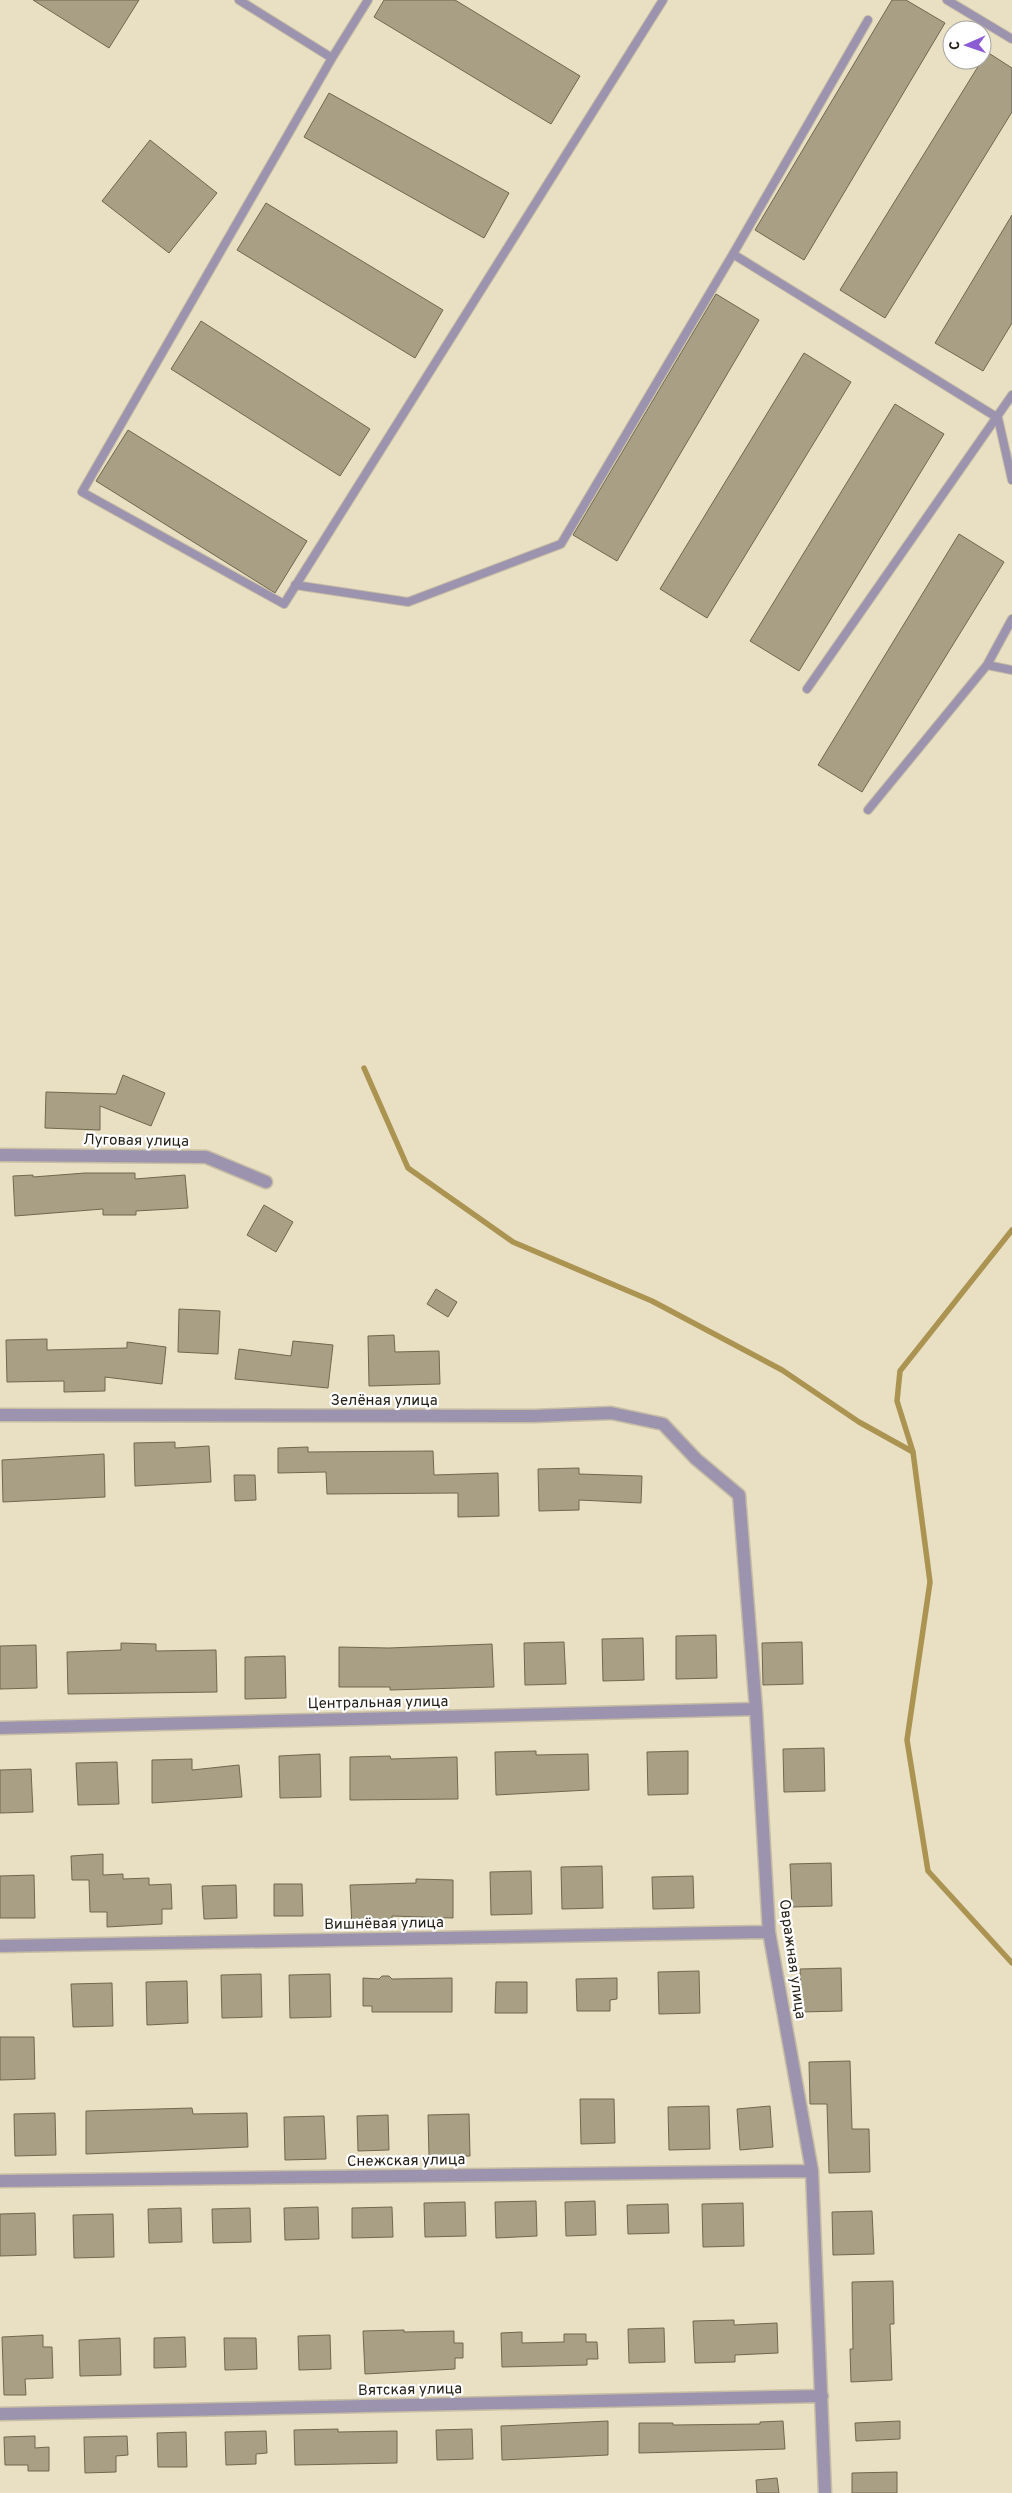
<svg xmlns="http://www.w3.org/2000/svg" width="1012" height="2493" font-family="Overpass,sans-serif">
  <style>
    .lines { fill: none; stroke-linecap: round; stroke-linejoin: round }
    .stream { stroke: #ab9351; stroke-width: 5.5 }
    .building { fill: #a99f85; stroke: #70674e }
    .service-casing { stroke: #c6bda4; stroke-width: 10 }
    .minor-casing { stroke: #c6bda4; stroke-width: 15 }
    .service { stroke: #9c94af; stroke-width: 8 }
    .minor { stroke: #9c94af; stroke-width: 12 }
    .labels { text-anchor: middle; stroke-width: 4.5; stroke-linejoin: round; paint-order: stroke }
    .street-label { font-size: 15px; fill: #252117; stroke: #fff }
  </style>
  <rect width="100%" height="100%" fill="#e9dfc3"/>
  <g class="lines">
    <path class="stream" d="M364,1068L408,1168L513,1242L652,1301L782,1370L859,1422L913,1452
      M1012,1230L900,1371L897,1401L913,1452L930,1582L907,1740L928,1871L1012,1963"/>
  </g>
  <path class="building" d="M33,0H139L109,48Z
    M384,0H455L580,76L551,124L374,17Z
    M892,0H906L945,23L804,260L755,230Z
    M987,52L1012,68V112L885,318L840,290Z
    M329,93L509,193L484,238L304,137Z
    M150,140L217,193L169,253L102,201Z
    M266,203L443,310L415,358L237,250Z
    M1012,215V323L983,371L935,343Z
    M716,294L759,320L617,561L573,535Z
    M201,321L370,429L340,476L171,369Z
    M804,353L851,382L707,618L660,589Z
    M895,404L944,434L799,671L750,641Z
    M128,430L307,541L275,593L96,481Z
    M959,534L1004,562L862,792L818,765Z
    M123,1075L165,1093L151,1126L100,1106V1130L45,1128L46,1092L116,1094Z
    M85,1173H135V1179L185,1175L188,1208L136,1211V1215H103V1209L15,1216L13,1176L33,1175V1177Z
    M264,1205L293,1222L276,1252L247,1235Z
    M436,1289L457,1302L448,1317L427,1304Z
    M179,1309L220,1311L218,1354L178,1352Z
    M394,1335L395,1352L439,1351L440,1384L369,1386L368,1336Z
    M47,1339V1350L127,1348V1342L166,1347L162,1384L105,1377V1391L64,1392V1381L7,1382L6,1340Z
    M293,1341L333,1345L328,1388L235,1379L239,1349L291,1356Z
    M175,1442V1448L209,1446L211,1482L135,1486L134,1443Z
    M308,1447V1452L433,1451L434,1475L498,1473L499,1516L458,1517V1493L327,1494L326,1472L278,1473V1448Z
    M104,1454L105,1497L3,1502L2,1460Z
    M579,1468V1474L642,1476L641,1503L579,1500V1510L539,1511L538,1469Z
    M234,1475H255L256,1500L235,1501Z
    M716,1635L717,1678L676,1679V1636Z
    M643,1638L644,1680L603,1681L602,1639Z
    M564,1642L566,1684L525,1685L524,1643Z
    M802,1642L803,1684L763,1685L762,1643Z
    M121,1643L156,1644V1651L216,1650L217,1692L68,1694L67,1652L121,1650Z
    M492,1644L494,1687L390,1690V1687H339V1647L389,1648Z
    M36,1645L37,1688L0,1689V1646Z
    M285,1656L286,1698L245,1699V1657Z
    M824,1748L825,1791L784,1792L783,1749Z
    M536,1751V1755L588,1754L589,1790L496,1795L495,1752Z
    M688,1751V1794L648,1795L647,1752Z
    M320,1754L321,1797L280,1798L279,1756Z
    M390,1756L391,1759L457,1757L458,1799L350,1800V1757Z
    M192,1759V1770L239,1765L242,1797L152,1803V1760Z
    M117,1762L119,1804L78,1805L76,1763Z
    M31,1769L33,1812L0,1813V1770Z
    M103,1854V1875L123,1874V1879L149,1878V1885L171,1884L172,1909H162V1924L107,1927V1912H90L89,1880H72L71,1856Z
    M831,1863L832,1906L792,1907L790,1864Z
    M602,1866L603,1908L562,1909L561,1867Z
    M531,1871L532,1914L491,1915L490,1872Z
    M34,1875L35,1918H0V1876Z
    M693,1876L694,1908L653,1909L652,1877Z
    M416,1879L453,1880V1918L392,1916V1926L352,1927L350,1885L416,1883Z
    M274,1884H302L303,1916H274Z
    M236,1885L237,1918L204,1919L202,1886Z
    M841,1968L842,2011L801,2012L800,1969Z
    M699,1971L700,2013L659,2014L658,1972Z
    M261,1974L262,2017L222,2018L221,1975Z
    M330,1974L331,2017L290,2018L289,1975Z
    M382,1976H389L392,1979L452,1978V2012H372V2006H363V1978L379,1979Z
    M617,1978V1999L610,2000V2011H577L576,1979Z
    M187,1981L188,2023L147,2025L146,1982Z
    M496,1982H527V2013H495Z
    M112,1983L113,2026L73,2027L71,1984Z
    M0,2037H34L35,2079L0,2080Z
    M850,2061L852,2129H869L870,2172L829,2173L827,2104H810L809,2062Z
    M580,2099H614L615,2143L581,2144Z
    M709,2106L710,2149L669,2150L668,2107Z
    M770,2106L773,2147L740,2150L737,2109Z
    M192,2108L193,2114L247,2113L248,2147L86,2154V2111Z
    M55,2113L56,2155L15,2156L14,2114Z
    M469,2114L470,2156L429,2157L428,2115Z
    M388,2115L389,2150L358,2151L357,2116Z
    M324,2116L326,2159L285,2160L284,2117Z
    M536,2201L537,2236L496,2238L495,2202Z
    M595,2201L596,2235L566,2236L565,2202Z
    M465,2202L466,2236L425,2237L424,2203Z
    M743,2203L744,2246L703,2247L702,2204Z
    M668,2204L669,2233L628,2234L627,2205Z
    M318,2207L319,2239L285,2240L284,2208Z
    M392,2207L393,2237L352,2238V2208Z
    M181,2208L182,2242L149,2243L148,2209Z
    M250,2208L251,2242L213,2243L212,2209Z
    M872,2211L874,2254L833,2255L832,2212Z
    M35,2213L36,2255L0,2256V2214Z
    M113,2214L114,2257L74,2258L73,2215Z
    M893,2281L894,2324H890L892,2380L851,2382L850,2349H853L852,2282Z
    M734,2320V2325L777,2323L778,2353L735,2355V2362L695,2363L693,2321Z
    M664,2328L665,2362L629,2363L628,2329Z
    M404,2330V2332L454,2331V2343H463V2358H455V2369L365,2374L363,2331Z
    M522,2332V2343L564,2342V2334H586V2342H597L598,2359H587V2365L502,2367L501,2333Z
    M43,2335V2347H52L53,2378L25,2379L26,2395H4L2,2337Z
    M330,2335L331,2369L299,2370L298,2336Z
    M185,2337L186,2367L154,2368V2338Z
    M120,2338L121,2375L80,2376L79,2340Z
    M224,2338H256L257,2369L225,2370Z
    M608,2421V2455L502,2460L501,2426Z
    M783,2421L785,2449L639,2453V2423H673V2425L760,2424V2422Z
    M900,2421V2439L856,2441L855,2423Z
    M338,2429V2432L397,2431V2463L295,2465L294,2430Z
    M472,2429L473,2459L437,2460L436,2430Z
    M266,2431L267,2453L256,2454V2464L226,2465L225,2432Z
    M186,2432L187,2467H158L157,2433Z
    M35,2436V2448L49,2447V2471H28V2465H5L4,2437Z
    M127,2436L128,2455L116,2456V2472L85,2473L84,2437Z
    M897,2472V2493H852V2473Z
    M777,2478L779,2493H757L756,2480Z"/>
  <g class="lines">
    <defs>
      <path id="service" d="M239,0L332,58
        M368,0L332,58L82,492L284,604L663,0
        M947,0L1012,39
        M733,254L998,418L1012,480
        M295,585L408,602L561,544L733,254L868,20
        M987,665L1012,670
        M807,689L1012,395
        M868,810L987,665L1012,619"/>
      <path id="minor" d="M0,1155L206,1157L266,1182
        M0,1415L534,1416L611,1413L663,1424L696,1459L739,1495L756,1709L769,1932L812,2171L825,2493
        M0,1728L756,1709
        M0,1946L769,1932
        M0,2181L812,2171
        M0,2414L822,2396"/>
    </defs>
    <use href="#service" class="service-casing"/>
    <use href="#minor" class="minor-casing"/>
    <use href="#service" class="service"/>
    <use href="#minor" class="minor"/>
  </g>
  <g class="labels">
    <g class="street-label">
      <text transform="translate(136 1140) rotate(1)" y="5">Луговая улица</text>
      <text x="384" y="1405">Зелёная улица</text>
      <text transform="translate(378 1702) rotate(-1)" y="5">Центральная улица</text>
      <text transform="translate(384 1923) rotate(-1)" y="5">Вишнёвая улица</text>
      <text transform="translate(793 1959) rotate(82)" y="5">Овражная улица</text>
      <text transform="translate(406 2160) rotate(-1)" y="5">Снежская улица</text>
      <text transform="translate(410 2389) rotate(-1)" y="5">Вятская улица</text>
    </g>
  </g>
  <g transform="translate(967 45) rotate(268)"><circle r="24" fill="#ffffff" stroke="#a8a6a2"/>
  <path d="M0-4L9 19L0 12L-9 19Z" fill="#8c5cd5"/>
  <text y="-8" font-size="14" font-weight="bold" text-anchor="middle" fill="#252117">С</text>
  </g>
</svg>
